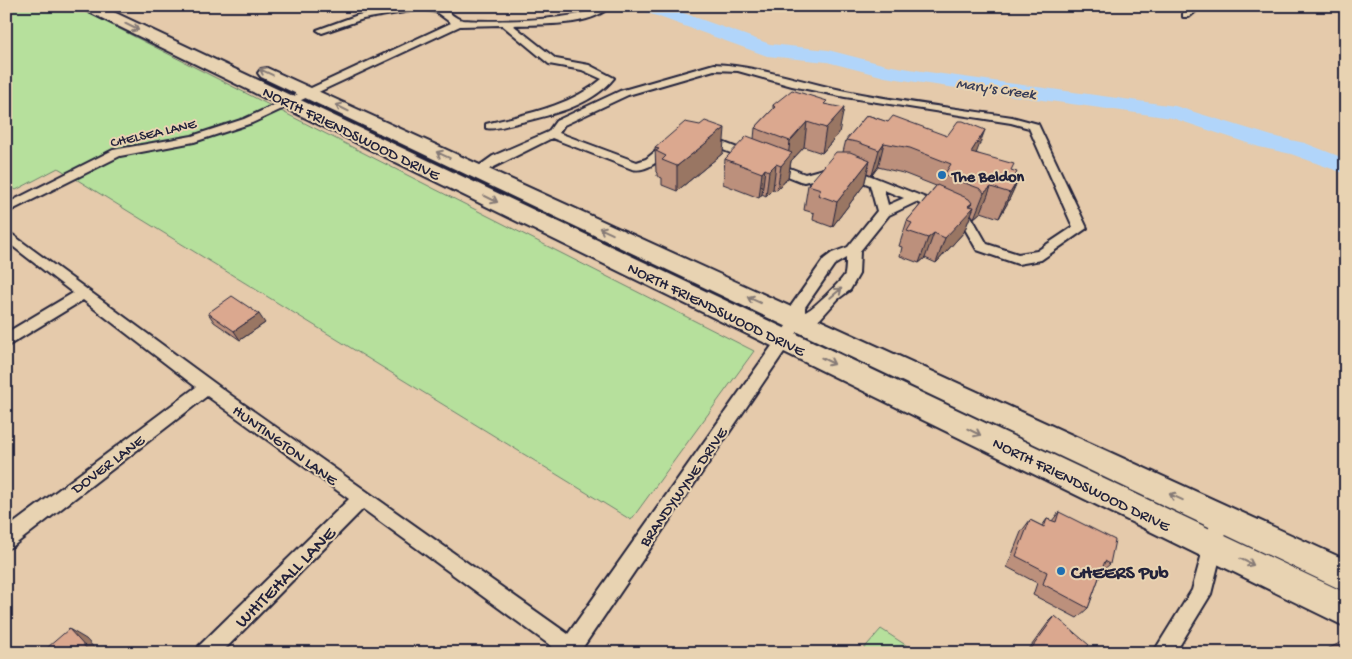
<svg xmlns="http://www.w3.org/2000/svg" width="1352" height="659" font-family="'Gochi Hand',sans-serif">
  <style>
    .green { fill: #b6e09c; stroke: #6c816c }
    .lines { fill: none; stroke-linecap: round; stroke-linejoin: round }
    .river { fill: #b1d5fa; fill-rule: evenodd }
    .minor-casing { stroke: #22223b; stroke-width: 4 }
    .primary-casing { stroke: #22223b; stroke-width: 4 }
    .minor { fill: #e8d3b2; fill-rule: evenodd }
    .primary { fill: #e8d3b2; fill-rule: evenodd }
    .wall { fill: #bc907b; stroke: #22223b }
    .shaded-wall { fill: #997664; stroke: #22223b }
    .building { fill: #dba88f; stroke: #22223b }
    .oneway { stroke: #857a76 }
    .poi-dot { fill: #1f6fb2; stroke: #e8d3b2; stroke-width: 2 }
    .labels { text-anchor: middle; stroke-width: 4; stroke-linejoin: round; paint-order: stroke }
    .far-street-label { font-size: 14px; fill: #22223b; stroke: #e8d3b2 }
    .far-water-label { font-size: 15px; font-style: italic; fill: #373d58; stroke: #e8d3b2 }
    .street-label { font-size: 16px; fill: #22223b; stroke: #e8d3b2 }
    .poi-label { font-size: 16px; font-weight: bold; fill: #22223b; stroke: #e8d3b2; text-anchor: start }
    .near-poi-label { font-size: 19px; font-weight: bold; fill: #22223b; stroke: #e8d3b2; text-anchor: start }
    .near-street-label { font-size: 19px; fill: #22223b; stroke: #e8d3b2 }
  </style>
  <rect width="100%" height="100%" fill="#e5caab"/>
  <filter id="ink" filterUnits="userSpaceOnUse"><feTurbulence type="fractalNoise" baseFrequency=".02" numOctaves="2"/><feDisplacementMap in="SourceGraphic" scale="10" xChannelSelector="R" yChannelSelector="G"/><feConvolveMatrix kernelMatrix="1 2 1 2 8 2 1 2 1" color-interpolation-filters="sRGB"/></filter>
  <g filter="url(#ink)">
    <path class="green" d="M6,6H74L754,351L631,520L58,168L16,190L6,185Z
      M881,629L918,653H860Z"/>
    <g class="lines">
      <path class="river" d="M637,6H664L770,44L828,50L886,65L928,72L1175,106L1272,136L1305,143L1346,159V174L1291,154L1259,147L1172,118L928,84L885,77L827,62L767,56L640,10Z"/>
      <defs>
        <path id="minor" d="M404,6C416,6 432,3 443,8C450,12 455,19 463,20C488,22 583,21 600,6H610C592,27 540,24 513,25L556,59L589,65L614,78C591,107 547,116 513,124C504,126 494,130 486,128V124C526,114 569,107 602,79L582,70L549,64L502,25L460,26L252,123L194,142L120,156L6,213V204L113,150L192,136L244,119L451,23L436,12L422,9L363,19L322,33L317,30L358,15Z
          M1192,6H1202L1189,17H1183V13Z
          M714,64C757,66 799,81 841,90C898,102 955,108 1012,117L1038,124L1087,228L1041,260L1018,264L977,250L961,222L916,202L889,215L860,251L859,274L850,290L838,299L820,319L803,324L579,653H557L558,651L363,509L221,653H196L199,646L349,499L207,396L13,546L6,549V529L196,387L83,300L6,347V333L73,293L6,241V230L232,396L568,634L791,319V306L824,259L832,253L848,247L877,211L870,185C839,172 836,174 804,182L800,181L701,141V137H709L805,174L834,166L851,168L971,216L987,244L1018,254L1037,251L1073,227L1029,128L1011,123L845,97L792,86L738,71L714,70L628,95L564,125L559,133L637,162L646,159L666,143H674V147C663,157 648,173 632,169L552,138L478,175L472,171L493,156L548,132L556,121L620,91ZM884,190L904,198L888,205ZM846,258C846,263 846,269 845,274C843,280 811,311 805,312V307L834,265Z
          M1221,509L1227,511L1230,517L1211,594L1175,653H1153L1192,590L1212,517L1215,511Z"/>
        <path id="primary" d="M80,6H101L1346,593V627L83,9Z
          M267,68L1346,560V592L261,77L258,73L261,69Z"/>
      </defs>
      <use href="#minor" class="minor-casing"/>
      <use href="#primary" class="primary-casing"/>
      <use href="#minor" class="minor"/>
      <use href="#primary" class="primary"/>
    </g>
    <path class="wall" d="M773,105H826L839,133L822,153L804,147L791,161L788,178L777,190L773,189L766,196L762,194L759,198L723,184L725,159L754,139L755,128L773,109Z
      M867,115L976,153L1011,170L1014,178L1018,180L1007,204L999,218L981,212L974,218L971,214L964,232L936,263L925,258L919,263L900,256L902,247L899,246L907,221L936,186L903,173L878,167L872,175L867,173L864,185L832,227L813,220L814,213L804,210L808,185L843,152L846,140Z
      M655,148L723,153L677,191L662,185V178L657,176V173L656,172Z
      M208,313L265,323L240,340L214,322Z
      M1059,512L1110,564L1101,572L1088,608L1077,618L1033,595L1037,583L1007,567L1021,532L1030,520L1042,526L1047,519L1052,521Z
      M1055,616L1083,653H1026L1048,623Z
      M1344,641L1346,653H1324L1325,650Z"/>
    <path class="shaded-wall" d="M844,108L839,133L822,153L826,128Z
      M807,122L804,147L791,161L788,178L777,190L781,166L788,157L790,141Z
      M725,128L723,153L677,191V166Z
      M985,130L976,154L971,152Z
      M884,143L878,167L872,175L879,150Z
      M870,160L864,185L832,227L837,202Z
      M776,164L773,189L766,196L769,171Z
      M765,169L762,194L759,198L762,173Z
      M1018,180L1007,204L999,218L1010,193Z
      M991,187L981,212L974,218L984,193Z
      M972,203L967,214L974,207L964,232L936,263L945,238L968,206Z
      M934,233L925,258L919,263L928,238Z
      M259,314L265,323L240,340L234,331Z
      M69,629L86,639L99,653H85Z"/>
    <path class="building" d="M792,90L827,101L824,104L844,108L826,128L807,122L790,141L755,128L775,107L773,105Z
      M867,115L888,122L893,116L947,136L958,121H963L985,130L971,152L1014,164L1011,170L1017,172L1014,178L1018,180L1010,193L991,187L984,193L981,189L944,175L951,164L910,148L884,143L879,150L857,142L846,140Z
      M705,121L725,128L677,166L662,160L666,156L656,151L659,149L655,148L685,122L700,125Z
      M747,136L792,153L781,166L776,164L769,171L765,169L762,173L725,159Z
      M836,152H850L870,160L837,202L818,195L821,189L808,185Z
      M937,185L969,199L972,203L968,206L974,207L945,238L934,233L928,238L907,231L912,223L907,221Z
      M232,296L259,314L234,331L208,313Z
      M1059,512L1115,540L1110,564L1105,561L1088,608L1043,584L1047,572L1016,556L1030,520L1044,527L1047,519L1056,522Z
      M1055,616L1089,645L1083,653H1028Z
      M69,629L88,650L85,653H41Z
      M1344,641L1346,642V653H1337Z"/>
    <defs><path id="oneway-shaft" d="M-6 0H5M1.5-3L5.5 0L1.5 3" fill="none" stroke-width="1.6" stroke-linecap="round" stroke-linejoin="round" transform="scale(1.25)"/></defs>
    <g class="oneway">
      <use href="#oneway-shaft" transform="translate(132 27) rotate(26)"/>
      <use href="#oneway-shaft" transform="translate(266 72) rotate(-155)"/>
      <use href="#oneway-shaft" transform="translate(342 108) rotate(-154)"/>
      <use href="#oneway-shaft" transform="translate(443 155) rotate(-155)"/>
      <use href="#oneway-shaft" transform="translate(491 199) rotate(26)"/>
      <use href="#oneway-shaft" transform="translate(606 231) rotate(-155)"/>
      <use href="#oneway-shaft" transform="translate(836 293) rotate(-40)"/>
      <use href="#oneway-shaft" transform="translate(754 300) rotate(-155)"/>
      <use href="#oneway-shaft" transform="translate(828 361) rotate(26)"/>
      <use href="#oneway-shaft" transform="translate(974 432) rotate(26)"/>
      <use href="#oneway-shaft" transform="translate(1176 497) rotate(-155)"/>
      <use href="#oneway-shaft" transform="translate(1247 562) rotate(26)"/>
    </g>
  </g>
  <g class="poi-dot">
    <circle cx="942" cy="175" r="5"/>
    <circle cx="1061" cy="571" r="5"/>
  </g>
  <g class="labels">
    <g class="far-street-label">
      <text transform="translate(153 132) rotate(-13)" y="5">CHELSEA LANE</text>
    </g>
    <g class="far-water-label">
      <text transform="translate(996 88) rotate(8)" y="5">Mary's Creek</text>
    </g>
    <g class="street-label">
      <text transform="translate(352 132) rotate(26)" y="6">NORTH FRIENDSWOOD DRIVE</text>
      <text transform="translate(717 308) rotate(26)" y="6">NORTH FRIENDSWOOD DRIVE</text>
      <text transform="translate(286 444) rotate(36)" y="6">HUNTINGTON LANE</text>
      <text transform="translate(107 463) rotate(-37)" y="6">DOVER LANE</text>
      <text transform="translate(1082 483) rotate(26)" y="6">NORTH FRIENDSWOOD DRIVE</text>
      <text transform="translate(682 486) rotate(-55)" y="6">BRANDYWYNE DRIVE</text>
    </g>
    <g class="poi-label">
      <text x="952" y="181">The Beldon</text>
    </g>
    <g class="near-poi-label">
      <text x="1071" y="578">CHEERS Pub</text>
    </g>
    <g class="near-street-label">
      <text transform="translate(284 576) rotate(-45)" y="7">WHITEHALL LANE</text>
    </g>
  </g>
  <rect width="1352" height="659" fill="none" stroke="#e8d3b2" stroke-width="25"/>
  <rect x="12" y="12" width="1327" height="634" fill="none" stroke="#22223b" stroke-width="2" filter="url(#ink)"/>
</svg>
